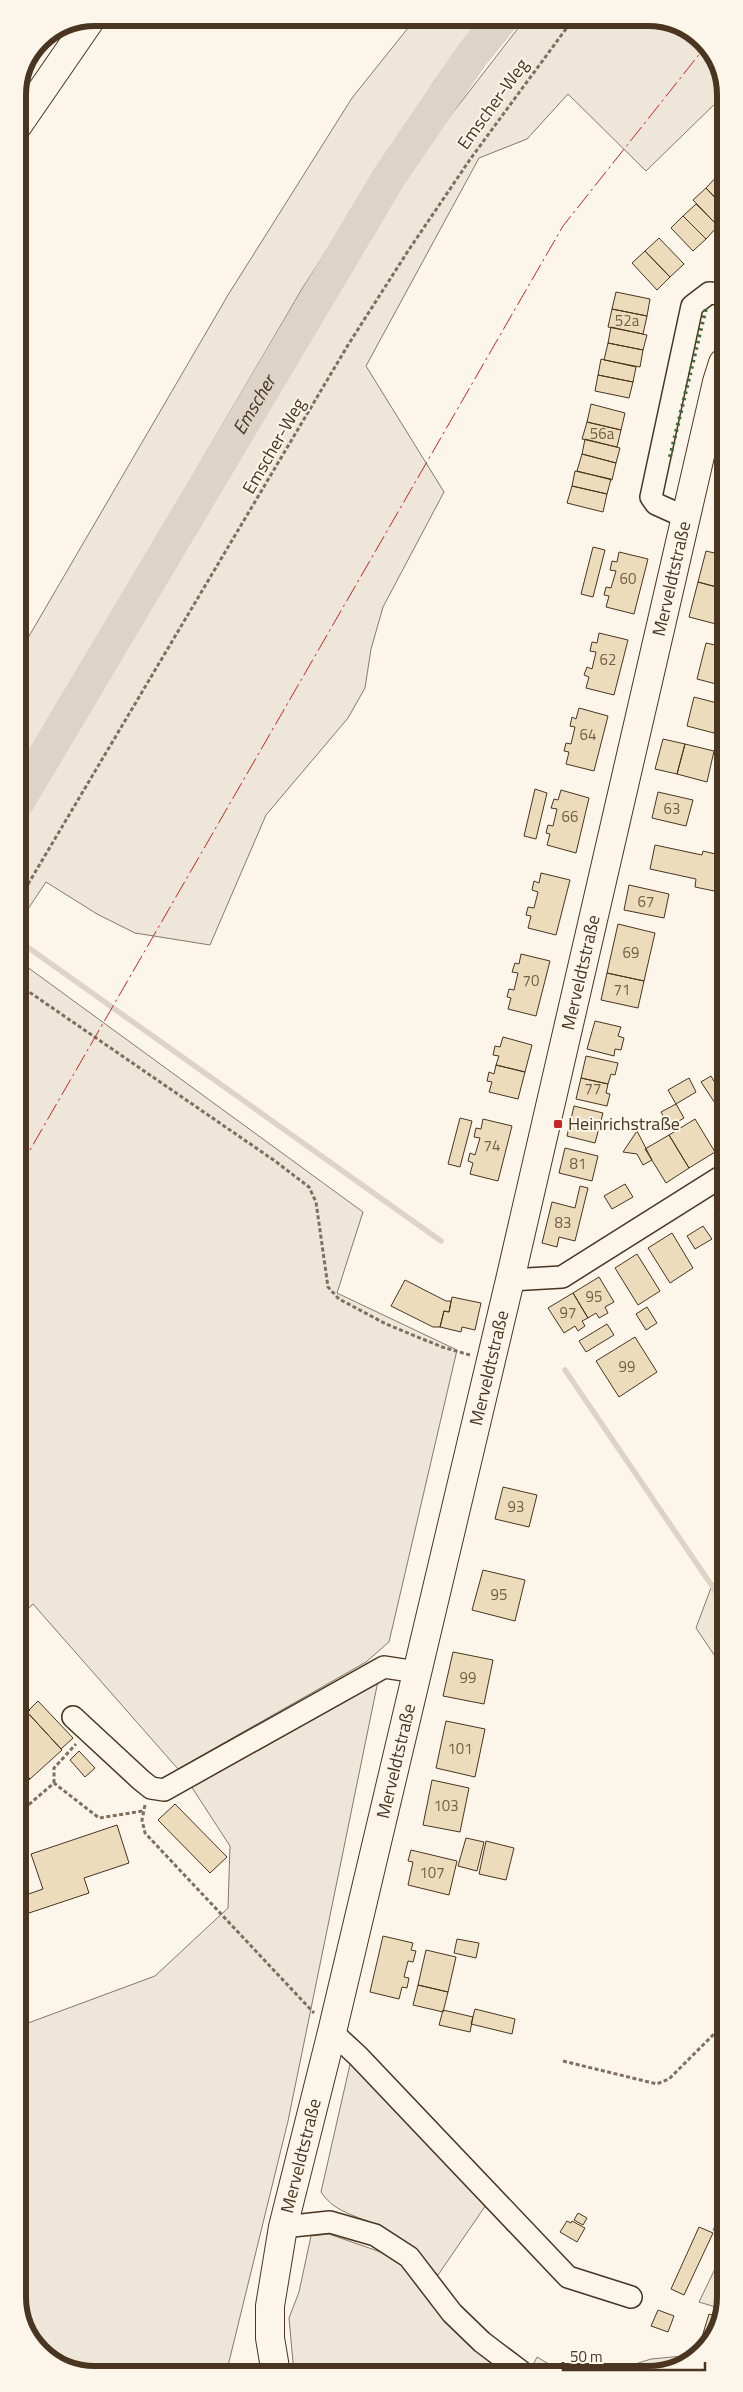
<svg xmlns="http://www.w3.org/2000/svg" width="743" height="2392" font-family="'Titillium Web',sans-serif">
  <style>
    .green { fill: #ede6d9; stroke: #887966 }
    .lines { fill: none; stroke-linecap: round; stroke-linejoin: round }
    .stream { stroke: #dcd4c6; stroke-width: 5.5 }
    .river { stroke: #dcd4c6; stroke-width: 34 }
    .building { fill: #ecdcbc; stroke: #4a3520 }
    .minor-casing { stroke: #4a3520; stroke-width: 24 }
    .major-casing { stroke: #4a3520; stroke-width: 30 }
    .path { stroke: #7f6f5c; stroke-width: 3; stroke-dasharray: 4 2.5; stroke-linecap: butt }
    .minor { stroke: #fbf6e9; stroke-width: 21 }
    .major { stroke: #fbf6e9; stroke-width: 28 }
    .hedge { stroke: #436837; stroke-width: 4; stroke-dasharray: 2.5 4; stroke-linecap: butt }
    .power { stroke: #c62828; stroke-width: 1; stroke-dasharray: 18 4 2.5 4; stroke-linecap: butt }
    .poi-dot { fill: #c62828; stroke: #fbf6e9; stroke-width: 2 }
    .labels { text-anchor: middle; stroke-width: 4; stroke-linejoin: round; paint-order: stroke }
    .number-label { font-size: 15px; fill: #725f47 }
    .street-label { font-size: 18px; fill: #4a3520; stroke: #fbf6e9 }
    .poi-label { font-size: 18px; fill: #4a3520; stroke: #fbf6e9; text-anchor: start }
    .water-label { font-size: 19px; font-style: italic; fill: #4a3520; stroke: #fbf6e9 }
    .rim { fill: none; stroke: #4a3520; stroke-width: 6 }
  </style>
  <rect width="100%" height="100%" fill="#fbf6e9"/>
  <path class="green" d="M416,18L486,19L435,80L302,289L18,774V655L228,295L352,98Z
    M526,18H653L699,37L723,75V96L646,171L568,94L527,139L479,158L366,366L444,492L383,607L371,649L365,688L348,718L266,815L210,945L135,933L97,914L46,882L18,924V825L239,449L420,155Z
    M19,961L363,1212L337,1293L457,1350L389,1642L366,1662L178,1769L33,1604L19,1617Z
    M725,1577V1671L696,1628L712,1585Z
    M379,1676L288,2121L226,2374H108L84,2372L44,2355L20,2317V2026L155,1976L228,1908L230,1846L189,1783Z
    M351,2060L488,2202L438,2275C421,2258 404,2242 384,2229C362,2216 336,2215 321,2192Z
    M725,2204V2237L713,2230Z
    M329,2234L392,2256L411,2273L479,2353L504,2373H294L289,2318L299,2292L311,2236Z
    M725,2248V2297L722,2309L699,2302Z
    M693,2355L668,2372H543L533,2365L537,2357L554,2367L594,2368L629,2366L651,2359Z"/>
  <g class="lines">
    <path class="stream" d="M19,941L441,1241
      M565,1370L725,1605
      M715,1591L725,1586"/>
    <path class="river" id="s1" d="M18,801L389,177L472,55L502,18"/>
  </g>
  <path class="building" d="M718,175L723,180V206L706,188Z
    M706,188L723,206V216L716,224L693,200Z
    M696,204L718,226L706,239L683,216Z
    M683,216L706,239L693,251L671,228Z
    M659,238L684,264L670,277L645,251Z
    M645,251L670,277L657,290L632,263Z
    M616,292L650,299L647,316L612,309Z
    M612,309L647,316L643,334L608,327Z
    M611,327L647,335L643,350L608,343Z
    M608,343L643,350L640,367L604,360Z
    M601,359L636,367L633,382L598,375Z
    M598,375L633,382L629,398L595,391Z
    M591,404L625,413L621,430L587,422Z
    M587,422L621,430L617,447L582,439Z
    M585,439L620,448L616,463L582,454Z
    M582,454L616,463L612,480L577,471Z
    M575,471L611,479L607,494L572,486Z
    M572,486L607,494L603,512L567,503Z
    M721,516L723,517V532L718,531Z
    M593,547L605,550L593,597L581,594Z
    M706,551L723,555L724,589L698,582Z
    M619,552L648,559L634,614L606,607L609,596L604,595L606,587L611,588L616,571L610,570L612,561L617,562Z
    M698,582L724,589L716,624L689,617Z
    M599,633L628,640L614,695L586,688L589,677L584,675L587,667L592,669L596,652L590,651L592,642L597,643Z
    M706,643L724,647V668L720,685L697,679Z
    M694,697L721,704L714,733L687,726Z
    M721,704L724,705V720L718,719Z
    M579,708L608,716L594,771L566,764L569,752L564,751L566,743L571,744L575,727L570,726L572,717L576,719Z
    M663,739L685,744L677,774L655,769Z
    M685,744L714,751L707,782L677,774Z
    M535,789L547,793L536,839L524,836Z
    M561,790L589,798L576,853L547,845L550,834L546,833L548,825L553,826L557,809L551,808L554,799L558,800Z
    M658,792L693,800L686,826L652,818Z
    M655,845L702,855L703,851L724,856V893L695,887L696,879L650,869Z
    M541,873L570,880L556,935L528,928L531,916L526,915L528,907L534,908L538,892L532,890L534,881L539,883Z
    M629,885L669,894L664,918L624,910Z
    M618,924L655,933L644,981L607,973Z
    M521,954L550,961L536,1016L508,1009L511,998L507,997L509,989L514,990L518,973L512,972L515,963L519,964Z
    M607,973L644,981L638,1008L601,1000Z
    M595,1021L621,1027L618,1036L624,1038L621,1050L615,1049L614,1056L587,1049Z
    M503,1037L532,1045L525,1072L496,1065L499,1056L493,1055L495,1046L500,1047Z
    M586,1056L618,1063L615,1075L611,1074L608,1084L581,1078Z
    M496,1065L525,1072L518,1099L489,1092L492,1082L487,1081L489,1072L494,1074Z
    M711,1076L718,1088L724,1084V1098L715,1103L701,1082Z
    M581,1078L608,1084L606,1093L610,1094L607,1106L576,1099Z
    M689,1078L696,1092L676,1104L668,1090Z
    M676,1104L684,1118L669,1127L661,1112Z
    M574,1106L603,1113L595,1143L567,1136Z
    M724,1110V1127L716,1114Z
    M460,1118L472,1121L460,1167L448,1164Z
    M483,1119L512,1126L498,1181L470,1174L473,1163L468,1161L470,1153L475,1155L480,1138L474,1137L476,1128L481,1129Z
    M695,1119L715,1152L689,1168L669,1135Z
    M637,1131L652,1160L643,1165L637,1154L623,1152Z
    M669,1135L689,1168L666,1183L645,1149Z
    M565,1148L598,1156L592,1181L559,1173Z
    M625,1184L633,1197L612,1209L604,1196Z
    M580,1186L588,1188L575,1241L559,1237L557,1247L542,1243L552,1202L575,1208Z
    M724,1208V1227L723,1228L714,1215Z
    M703,1226L712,1239L695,1249L687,1236Z
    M724,1227V1247L715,1233Z
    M672,1233L693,1268L670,1283L648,1248Z
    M637,1254L660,1291L638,1305L615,1268Z
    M599,1277L614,1302L605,1307L608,1313L599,1318L596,1313L588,1318L573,1293Z
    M405,1280L446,1301H451L449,1312L444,1311L440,1327H433L391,1306Z
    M573,1293L588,1318L582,1321L585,1326L578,1331L575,1326L564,1333L548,1308Z
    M452,1297L481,1303L475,1330L462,1327L461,1332L440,1327L444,1311L449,1312Z
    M647,1307L657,1323L646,1330L636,1314Z
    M607,1324L614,1335L586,1352L579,1341Z
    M635,1337L657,1372L619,1397L596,1361Z
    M503,1487L537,1495L529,1527L495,1519Z
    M483,1570L525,1580L515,1621L472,1610Z
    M453,1652L493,1660L484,1704L443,1696Z
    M19,1699L30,1710L19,1720Z
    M38,1701L73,1738L61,1749L27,1712Z
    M27,1712L62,1750L30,1779L19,1767V1720Z
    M446,1721L485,1729L475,1777L436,1768Z
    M79,1751L95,1768L85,1777L70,1760Z
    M19,1767L30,1779L19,1789Z
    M432,1780L469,1788L460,1832L423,1825Z
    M175,1804L227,1857L210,1873L158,1820Z
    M117,1825L129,1863L84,1878L89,1893L20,1916V1897L43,1889L31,1854Z
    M466,1838L484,1842L477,1871L458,1866Z
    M486,1841L514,1848L506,1880L479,1874Z
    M411,1850L457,1861L449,1895L408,1885L413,1862L408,1861Z
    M383,1936L413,1943L411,1950L416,1951L413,1962L408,1961L404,1977L409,1978L407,1988L402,1987L399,1999L370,1992Z
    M457,1939L479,1943L476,1958L454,1953Z
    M426,1950L456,1957L448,1992L418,1985Z
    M418,1985L448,1992L443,2012L413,2005Z
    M475,2009L515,2019L512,2034L471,2024Z
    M443,2010L473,2017L470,2032L439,2025Z
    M578,2213L587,2218L583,2225L574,2220Z
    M567,2221L571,2223L572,2221L585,2228L577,2242L560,2232Z
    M699,2227L713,2233L684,2295L671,2289Z
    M658,2310L674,2316L668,2332L651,2326Z
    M709,2314L719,2317L709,2344L700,2350H698Z"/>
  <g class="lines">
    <defs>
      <path id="minor" d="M685,517L656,504L651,497L692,306L709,293L723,294
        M510,1280L562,1277L724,1175
        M73,1717L141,1780L151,1788L164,1790L384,1667L417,1672
        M332,2032L358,2056L568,2277L631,2297
        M283,2227L330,2222L375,2235L409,2257L452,2313L482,2342L523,2373"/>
      <g id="major">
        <path d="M18,125L91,19"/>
        <path id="s2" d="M276,2374L270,2338V2306L283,2227L332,2032L510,1280L717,382L723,363"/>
      </g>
    </defs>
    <use href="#minor" class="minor-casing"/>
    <use href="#major" class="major-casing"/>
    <path class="path" d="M18,901L348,345L408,251L471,158L574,18
      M19,985L275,1161L309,1187L316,1202L328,1287L339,1299L386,1324L442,1347L470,1355
      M54,1783V1768L76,1744
      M145,1805L142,1820L145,1833L314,2013
      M19,1813L54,1783L99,1818L143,1811
      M563,2061L657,2084L669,2079L725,2023"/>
    <use href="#minor" class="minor"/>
    <use href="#major" class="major"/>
    <path class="hedge" d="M670,457L706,308"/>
    <path class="power" d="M19,1169L563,226L705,47"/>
  </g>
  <rect class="poi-dot" x="553" y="1119" width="10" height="10" rx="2.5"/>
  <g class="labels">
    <g class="number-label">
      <text x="627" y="326">52a</text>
      <text x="602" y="439">56a</text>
      <text x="628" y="584">60</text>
      <text x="608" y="665">62</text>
      <text x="588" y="740">64</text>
      <text x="672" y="814">63</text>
      <text x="570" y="822">66</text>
      <text x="646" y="907">67</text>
      <text x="631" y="958">69</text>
      <text x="531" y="986">70</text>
      <text x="622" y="995">71</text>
      <text x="593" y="1094">77</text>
      <text x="492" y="1151">74</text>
      <text x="578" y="1169">81</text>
      <text x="563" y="1228">83</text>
      <text x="594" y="1302">95</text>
      <text x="568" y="1318">97</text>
      <text x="627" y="1372">99</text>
      <text x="516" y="1512">93</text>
      <text x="499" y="1600">95</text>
      <text x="468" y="1683">99</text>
      <text x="460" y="1754">101</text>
      <text x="446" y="1811">103</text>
      <text x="432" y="1878">107</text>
    </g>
    <g class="street-label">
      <text transform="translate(493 104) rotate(-54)" y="6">Emscher-Weg</text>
      <text transform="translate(274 446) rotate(-60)" y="6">Emscher-Weg</text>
      <text dy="6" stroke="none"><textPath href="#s2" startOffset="1842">Merveldtstraße</textPath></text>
      <text dy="6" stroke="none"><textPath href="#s2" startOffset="1438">Merveldtstraße</textPath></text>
      <text dy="6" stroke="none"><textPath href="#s2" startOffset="1032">Merveldtstraße</textPath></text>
      <text dy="6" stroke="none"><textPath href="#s2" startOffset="628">Merveldtstraße</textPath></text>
      <text dy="6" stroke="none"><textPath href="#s2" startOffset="222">Merveldtstraße</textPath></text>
    </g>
    <g class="poi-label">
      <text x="568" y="1130">Heinrichstraße</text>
    </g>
    <g class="water-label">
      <text dy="7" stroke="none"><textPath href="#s1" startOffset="461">Emscher</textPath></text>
    </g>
  </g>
  <path d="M0 0H743V2392H0ZM95 26H648A69 69 0 0 1 717 95V2297A69 69 0 0 1 648 2366H95A69 69 0 0 1 26 2297V95A69 69 0 0 1 95 26Z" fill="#fbf6e9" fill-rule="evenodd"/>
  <path class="rim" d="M95 26H648A69 69 0 0 1 717 95V2297A69 69 0 0 1 648 2366H95A69 69 0 0 1 26 2297V95A69 69 0 0 1 95 26Z"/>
  <path d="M563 2362v8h142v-8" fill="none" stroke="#4a3520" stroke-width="2.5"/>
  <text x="570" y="2362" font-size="15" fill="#4a3520" stroke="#fbf6e9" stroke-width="4" paint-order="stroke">50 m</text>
</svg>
